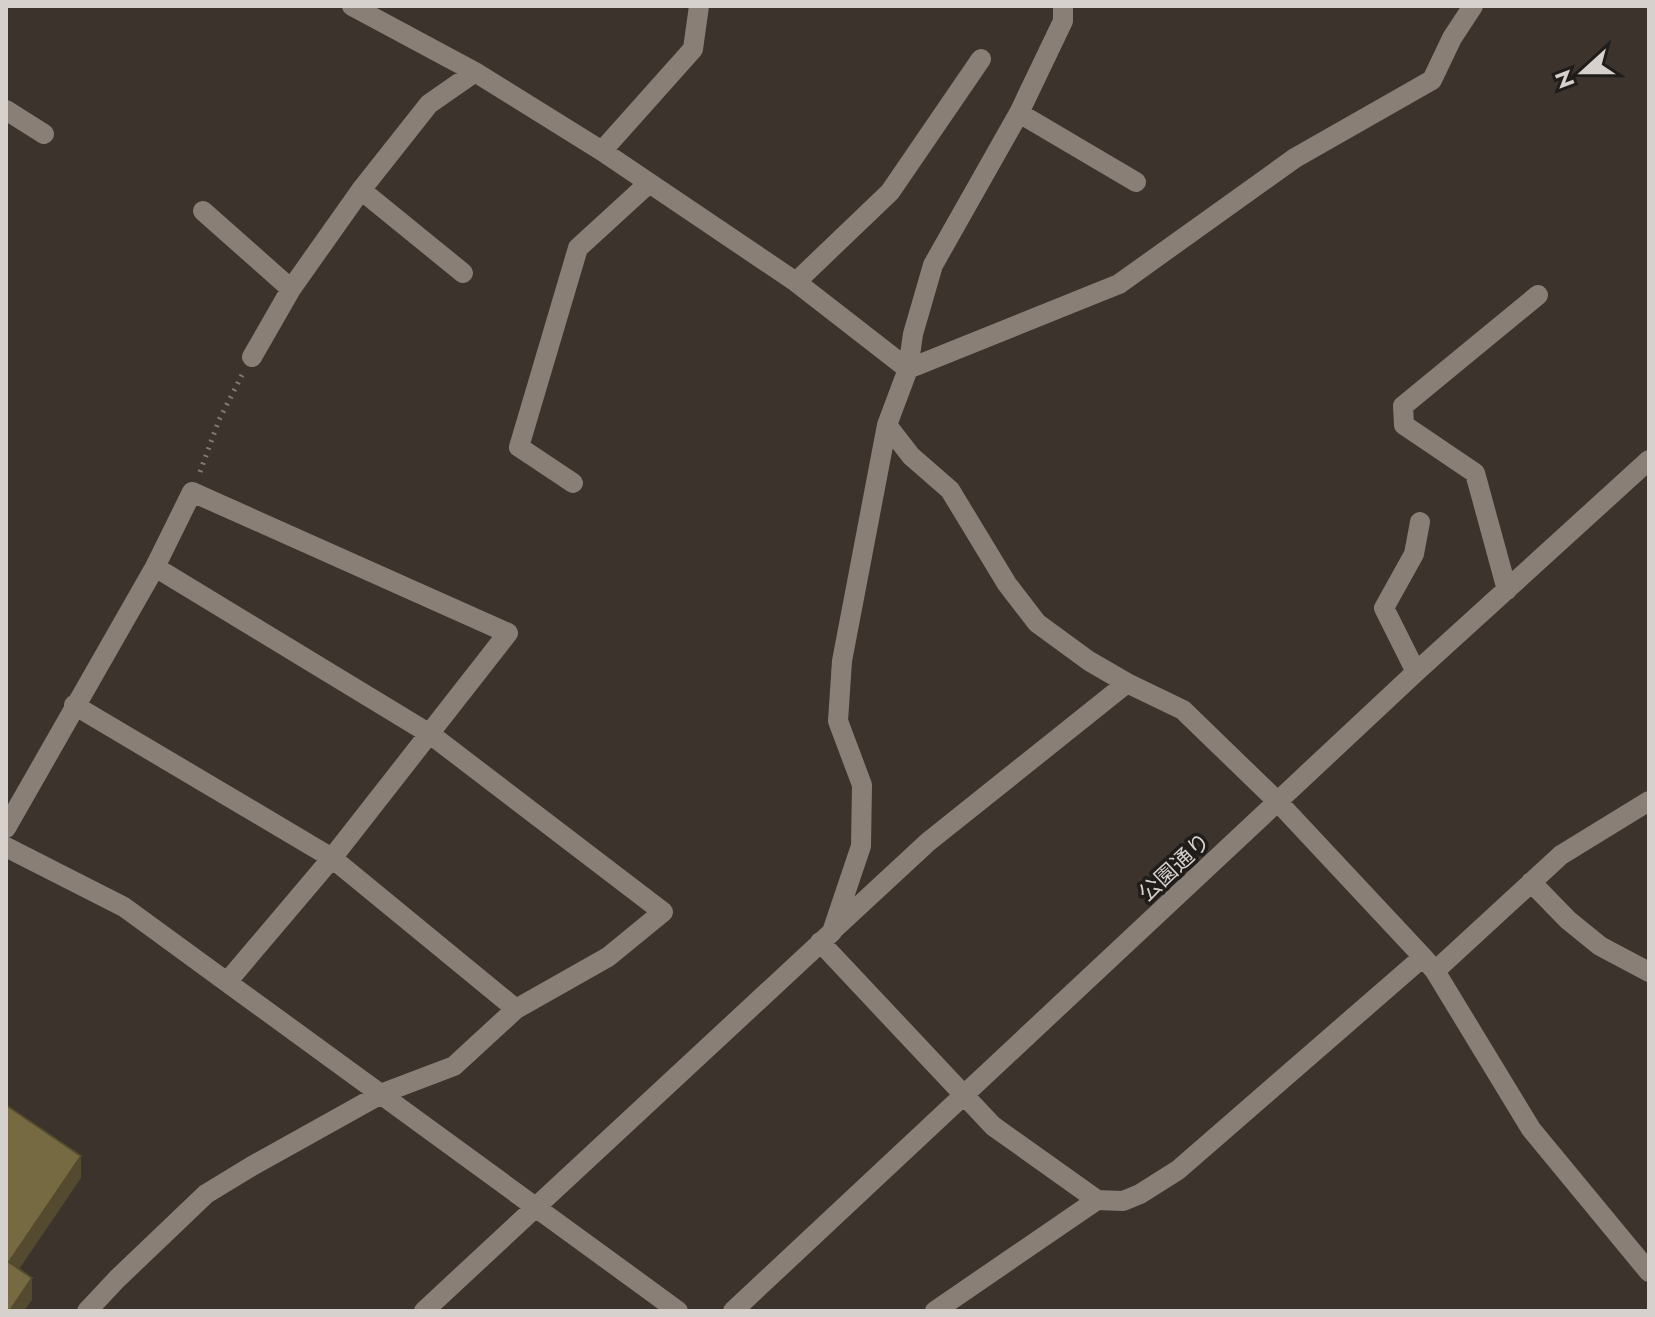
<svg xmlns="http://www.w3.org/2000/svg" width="1655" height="1317" font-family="Jost,'Noto Sans JP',sans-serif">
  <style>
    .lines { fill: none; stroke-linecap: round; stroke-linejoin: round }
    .path { stroke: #817a74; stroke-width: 5; stroke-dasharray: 2 6; stroke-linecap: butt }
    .minor { stroke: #897f77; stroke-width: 20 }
    .shaded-wall { fill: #534a2f }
    .building { fill: #766a43; stroke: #534a2f; stroke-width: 2 }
    .labels { text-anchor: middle; stroke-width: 7; stroke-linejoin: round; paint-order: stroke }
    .street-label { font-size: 22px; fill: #d6d1cd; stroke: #201c19 }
  </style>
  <rect width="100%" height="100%" fill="#3c332c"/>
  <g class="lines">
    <path class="path" d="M200,472L219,420L242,375"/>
    <path class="minor" d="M352,6L475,72
      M6,110L44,134
      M1019,113L1136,182
      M602,151L693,49L699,6
      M361,190L463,273
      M203,211L291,289
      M796,282L890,192L981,59
      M252,357L291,289L361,190L429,104L475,72L602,151L796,282L908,369L1119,284L1295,158L1432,80L1452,38L1473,6
      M887,425L911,456L950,490L1007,584L1037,623L1089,661L1127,683L1183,710L1278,802L1423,957L1435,971L1531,1129L1649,1272
      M573,483L519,447L578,248L649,183
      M1507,590L1475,473L1404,425L1403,406L1538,295
      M1416,672L1384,608L1414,554L1420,522
      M74,705L332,858L516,1009
      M6,828L155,567L192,492L508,633L332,858L227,982
      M6,847L124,907L678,1311
      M1531,882L1568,920L1600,946L1649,972
      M833,930L928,842L1127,683
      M820,942L993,1126L1097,1200L1123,1201L1140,1194L1178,1170L1423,957
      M1435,971L1561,855L1649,801
      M87,1311L117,1279L206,1194L252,1166L383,1093L454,1066L516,1009L608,957L663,912L430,734L155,567
      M424,1311L832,932L861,846L862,785L838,721L842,661L887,425L908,369L913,334L933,265L1019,113L1063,21V6
      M733,1311L1416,672L1649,460
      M935,1311L1097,1200"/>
  </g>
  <path class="shaded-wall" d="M81,1156V1178L9,1284V1262Z
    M32,1278V1300L24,1311H11V1309Z"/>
  <path class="building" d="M6,1105L81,1156L9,1262L32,1278L11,1309L15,1311H6Z"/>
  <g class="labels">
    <g class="street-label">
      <text transform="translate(1174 867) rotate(-43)" y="8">公園通り</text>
    </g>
  </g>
  <rect width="1655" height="1317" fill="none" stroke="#d6d1cd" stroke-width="16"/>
  <g transform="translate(1583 72) rotate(249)" stroke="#201c19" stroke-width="6" paint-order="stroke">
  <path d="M0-6L14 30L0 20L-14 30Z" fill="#d6d1cd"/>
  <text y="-12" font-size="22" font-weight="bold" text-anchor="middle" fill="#d6d1cd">N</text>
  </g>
</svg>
